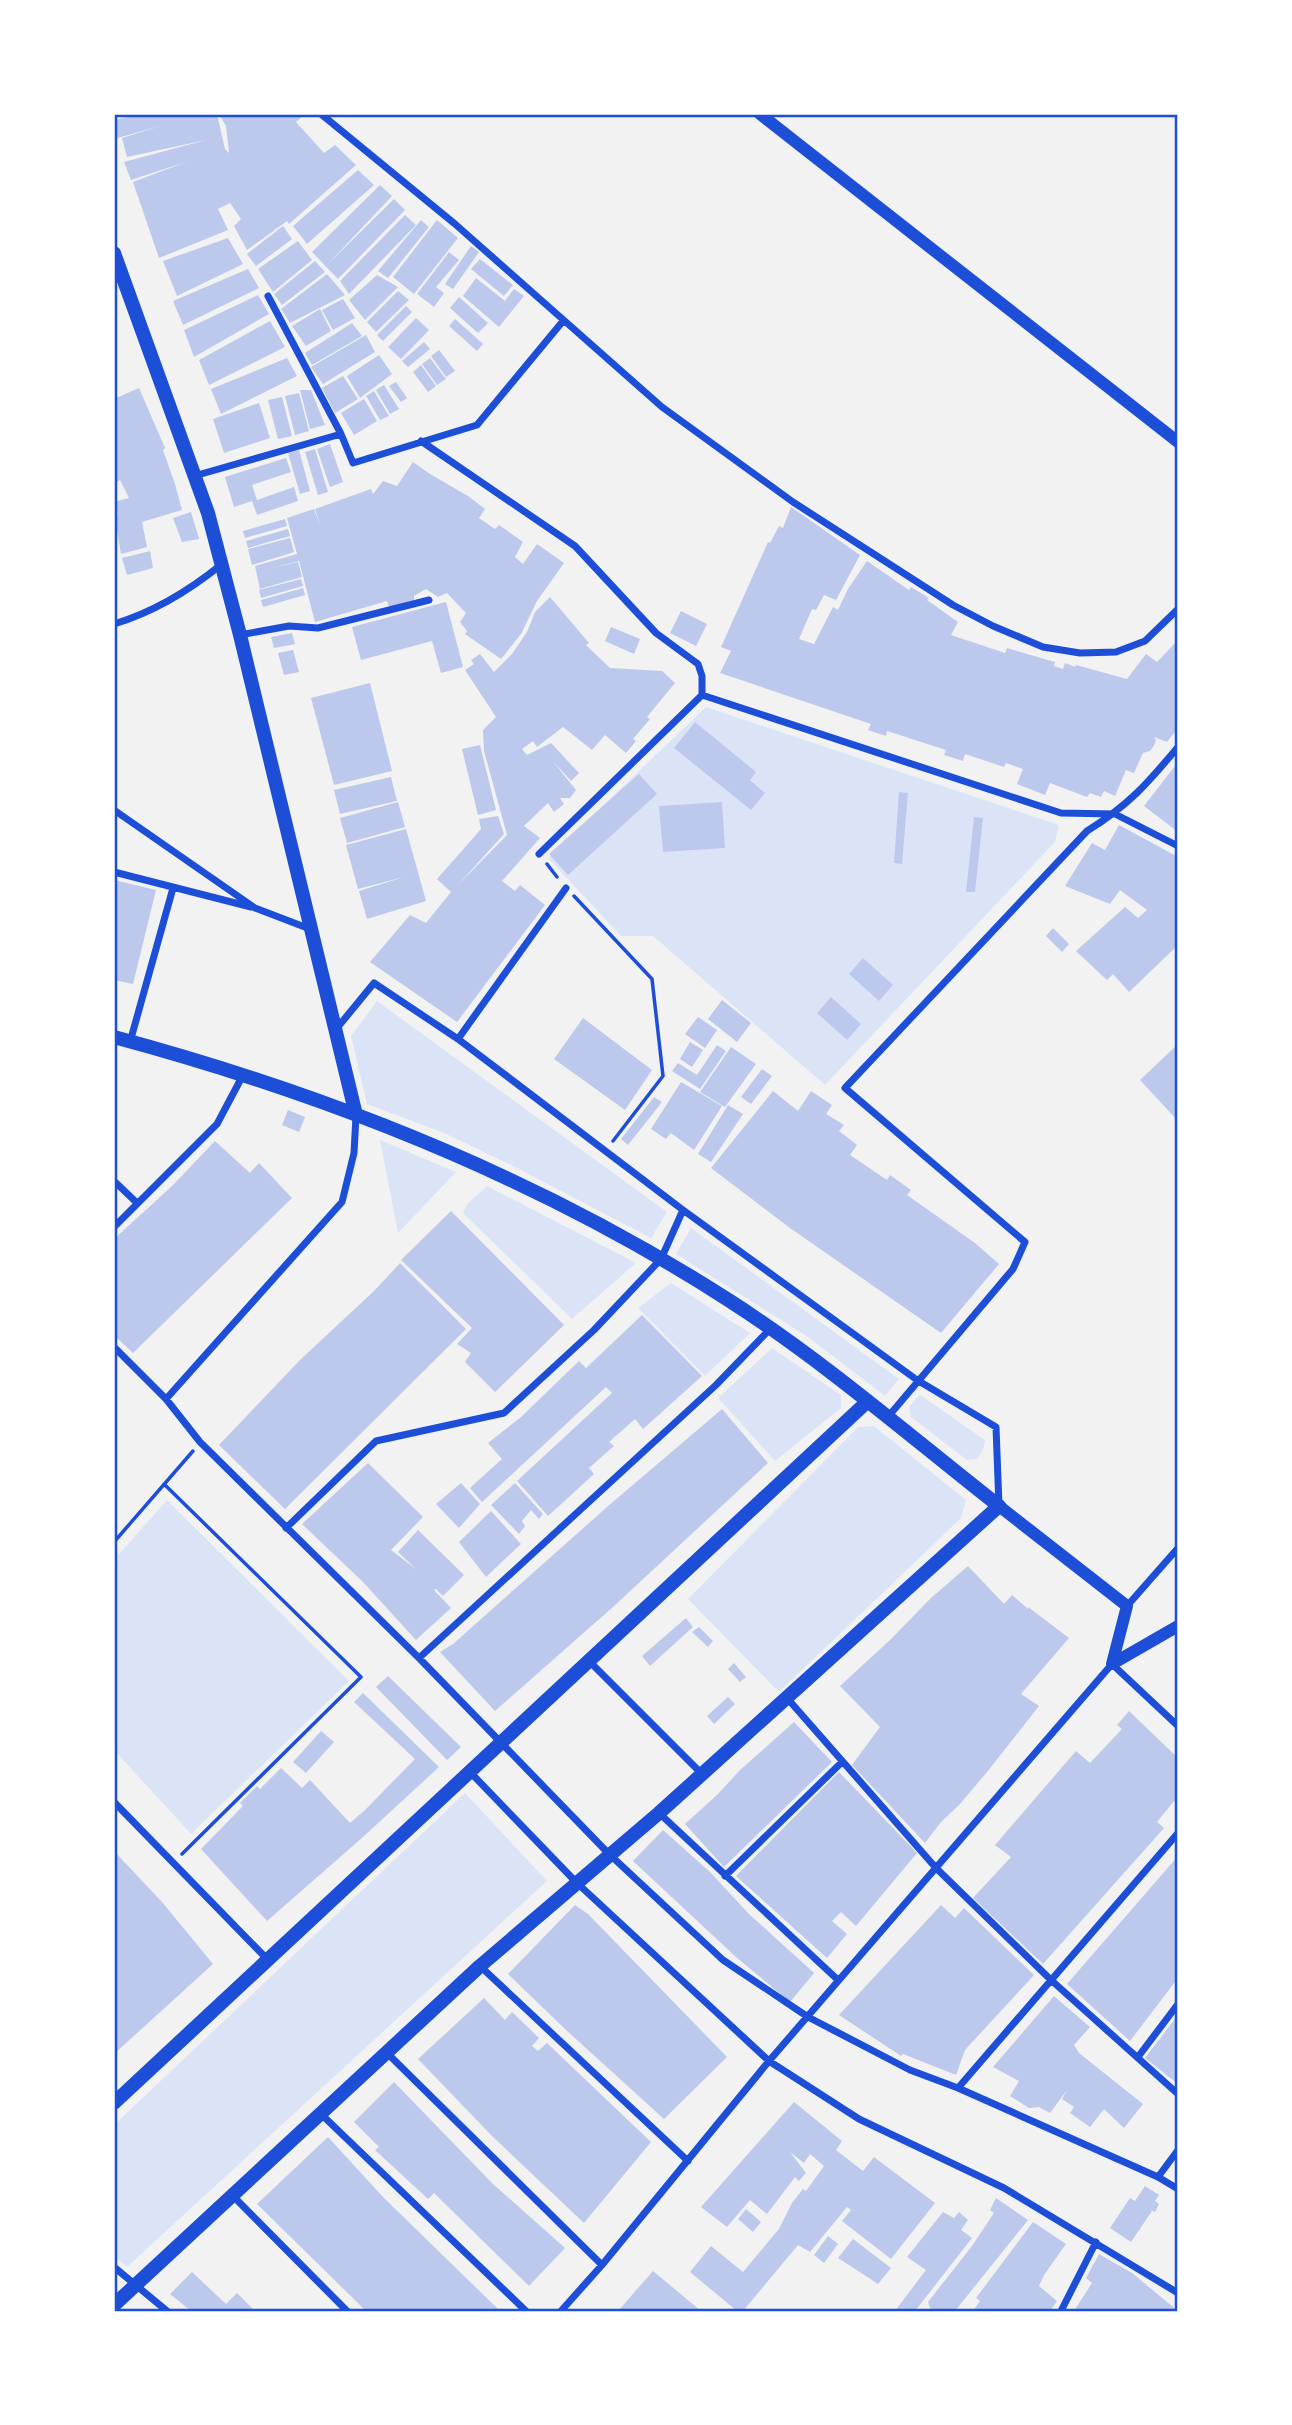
<svg xmlns="http://www.w3.org/2000/svg" width="1292" height="2425" font-family="Rubik,sans-serif">
  <style>
    .green { fill: #dbe4f7 }
    .building { fill: #bdc9ec }
    .lines { fill: none; stroke-linecap: round; stroke-linejoin: round }
    .path { stroke: #1d4ed8; stroke-width: 3.5 }
    .minor { stroke: #1d4ed8; stroke-width: 7 }
    .tertiary { stroke: #1d4ed8; stroke-width: 12 }
    .secondary { stroke: #1d4ed8; stroke-width: 14 }
    .neatline { fill: none; stroke: #1d4ed8; stroke-width: 2.5 }
  </style>
  <rect width="100%" height="100%" fill="#f2f2f2"/>
  <path class="green" d="M706,707L1059,825L1055,842L825,1085L653,936H621L548,858Z
    M377,1001L667,1212L651,1238L515,1167L442,1132L367,1104L351,1036Z
    M380,1140L456,1172L398,1233Z
    M487,1186L636,1263L572,1319L463,1213L467,1204Z
    M691,1228L899,1379L885,1396L808,1337L676,1254Z
    M671,1283L750,1333L705,1376L638,1308Z
    M772,1348L841,1395V1408L775,1461L718,1398Z
    M920,1395L985,1440L983,1450L977,1459L967,1460L911,1417L909,1406Z
    M874,1426L966,1500L961,1518L779,1692L688,1599L858,1427Z
    M167,1500L349,1681L191,1834L114,1750V1560Z
    M465,1793L547,1881L127,2267L114,2256V2125Z"/>
  <path class="building" d="M141,114H217L225,149L229,153L226,126L219,114H305L296,122L324,153L335,145L356,165L289,224L287,221L247,250L234,226L241,219L230,203L218,209L228,230L159,258L133,182L186,162L131,180L124,162L206,140L127,157L122,138L160,126L114,139V120Z
    M358,170L374,185L307,244L293,226Z
    M380,185L392,196L328,264L394,199L405,210L338,279L312,252Z
    M405,215L416,225L349,294L340,281Z
    M421,220L429,227L388,278L378,271Z
    M437,220L458,238L414,294L393,277Z
    M283,226L292,239L256,266L247,254Z
    M228,238L243,264L177,296L163,261Z
    M298,241L312,260L273,292L258,269Z
    M471,246L479,252L453,289L445,284Z
    M449,252L459,260L436,287L444,293L434,307L417,294Z
    M480,259L513,285L504,296L471,269Z
    M315,261L325,272L282,305L274,294Z
    M248,269L259,288L183,325L173,301Z
    M327,274L345,295L290,323L281,309Z
    M377,275L398,287L365,320L349,300Z
    M476,278L505,301L514,289L524,296L499,327L463,296Z
    M398,291L409,300L376,332L367,322Z
    M258,295L269,314L194,357L184,330Z
    M459,297L488,323L478,333L450,308Z
    M343,299L355,318L333,330L322,310Z
    M406,306L412,312L383,341L377,335Z
    M320,309L331,331L306,346L292,326Z
    M416,318L429,330L401,359L388,347Z
    M455,319L483,344L477,351L449,326Z
    M270,321L285,347L209,385L199,360Z
    M352,323L362,336L312,365L305,353Z
    M366,335L375,352L323,384L311,367Z
    M424,342L430,349L408,367L402,361Z
    M439,350L455,371L446,377L431,356Z
    M379,355L392,374L360,398L347,376Z
    M287,358L297,376L221,414L211,389Z
    M430,358L446,379L437,385L422,364Z
    M421,365L436,386L428,392L413,372Z
    M343,376L358,399L335,413L322,388Z
    M396,382L407,398L401,402L389,386Z
    M384,385L399,409L390,414L376,390Z
    M139,388L165,448L163,450L175,484L182,510L142,522L147,547L121,554L117,530L114,531V516L118,514L114,502L129,498L120,480L114,484V399Z
    M300,390H311L325,425L310,429Z
    M374,391L389,416L380,420L366,396Z
    M299,393L309,431L295,435L285,396Z
    M282,397L292,436L278,439L268,400Z
    M364,399L377,421L354,435L341,413Z
    M259,403L270,438L224,453L213,419Z
    M330,444L343,482L330,487L317,449Z
    M315,449L328,492L318,495L305,452Z
    M299,450L310,491L300,494L288,453Z
    M286,458L291,472L252,485L257,500L294,487L298,501L257,515L252,501L234,507L225,477Z
    M413,462L430,474L468,496L485,509L479,518L495,529L499,525L523,542L515,557L523,564L537,544L564,563L537,601L521,634L501,659L465,634L467,631L460,622L466,613L447,593L438,597L426,589L414,596V600L389,607L387,601L315,622L299,561L269,569L298,562L302,577L260,589L255,566L297,554L287,518L314,509L320,525L315,509L371,489L373,494L383,481L397,486Z
    M791,507L860,555L836,600L824,595L816,610L812,609L799,639L814,644L833,607L838,610L848,589L867,561L909,590L911,587L929,598L927,600L958,622L951,635L1005,653L1007,648L1055,662L1054,666L1063,669L1065,663L1075,667L1076,665L1127,679L1146,654L1157,662L1178,640V728L1167,742L1154,737L1156,741L1153,747L1150,751L1143,753L1134,773L1126,770L1115,796L1104,791L1101,797L1090,793L1087,797L1050,783L1045,795L1017,784L1023,769L1006,763L1004,767L965,754L963,761L944,755L946,750L887,731L886,736L868,730L871,724L720,673L731,651L721,647L768,542L770,543L779,526L783,528Z
    M191,512L199,539L182,542L173,518Z
    M285,519L287,526L245,538L243,531Z
    M288,529L290,536L248,548L246,541Z
    M290,538L294,552L252,565L248,549Z
    M150,551L153,568L127,575L122,558Z
    M301,579L303,586L261,598L259,590Z
    M303,588L305,595L263,607L261,600Z
    M550,597L589,643L586,645L610,668L662,671L675,683L647,717L650,719L633,739L636,741L626,753L605,735L592,750L563,727L537,747L533,741L522,749L527,755L551,743L579,773L571,781L552,760L576,790L570,798H560L564,804L554,812L548,803L524,826L540,838L502,881L515,891L520,885L545,905L457,1022L370,962L410,915L426,923L451,892L437,879L481,829L479,819L498,816L504,834L457,886L507,835L484,751L483,730L496,717L465,670L474,664L471,660L480,654L494,672L512,654L527,632L535,612Z
    M446,602L463,667L441,673L432,641L361,660L352,627Z
    M681,611L707,624L696,646L670,633Z
    M611,627L640,639L634,654L605,641Z
    M292,633L295,644L274,648L271,637Z
    M293,650L299,672L284,675L278,653Z
    M370,683L392,771L334,785L311,698Z
    M695,722L756,772L750,780L765,793L751,810L674,748Z
    M480,745L496,810L478,815L462,749Z
    M1178,762V832L1144,806Z
    M639,774L657,794L568,875L549,854Z
    M391,777L397,801L340,814L334,790Z
    M899,792L908,793L902,864L894,863Z
    M398,802L405,827L347,843L340,818Z
    M722,802L725,848L663,852L659,806Z
    M974,817L983,818L975,892H966Z
    M1119,825L1178,857V945L1129,992L1113,974L1107,980L1076,951L1125,907L1138,918L1147,910L1120,890L1110,904L1065,886L1092,843L1105,850Z
    M406,829L426,901L367,919L359,891L404,877L358,889L346,845Z
    M114,880L156,890L133,984L114,980Z
    M1053,928L1069,944L1062,952L1046,936Z
    M863,958L893,985L879,1001L849,974Z
    M831,997L861,1024L847,1040L817,1013Z
    M722,1000L751,1023L737,1042L708,1019Z
    M698,1017L717,1030L705,1048L685,1034Z
    M583,1018L652,1070L625,1110L554,1059Z
    M690,1042L703,1050L692,1067L680,1059Z
    M1178,1044V1121L1140,1080Z
    M717,1045L726,1051L700,1089L672,1071L678,1063L697,1075Z
    M731,1047L756,1064L725,1107L700,1092Z
    M762,1069L772,1076L751,1104L741,1097Z
    M681,1082L722,1106L694,1150L671,1133L666,1139L651,1129Z
    M773,1091L798,1111L811,1091L832,1105L826,1114L844,1125L839,1131L857,1145L850,1155L887,1180L890,1175L911,1190L907,1195L975,1243L999,1264L941,1333L790,1228L711,1168Z
    M654,1097L662,1102L628,1145L621,1139Z
    M728,1105L743,1114L711,1162L698,1154Z
    M288,1110L305,1117L299,1132L282,1125Z
    M215,1141L250,1173L259,1163L292,1198L133,1353L114,1335V1239L172,1186Z
    M451,1211L564,1325L495,1392L465,1362L471,1353L457,1344L472,1328L401,1260Z
    M400,1263L466,1329L285,1509L219,1445L300,1360L374,1291Z
    M642,1315L702,1376L643,1429L635,1419L609,1442L614,1446L589,1468L594,1474L548,1516L517,1481L612,1393L606,1387L482,1502L470,1488L502,1459L488,1443L521,1417L579,1361L586,1368Z
    M722,1409L768,1463L613,1607L495,1711L440,1652L453,1644L607,1507Z
    M368,1463L423,1517L391,1550L416,1569L398,1552L418,1530L464,1575L443,1596L436,1589L434,1590L451,1608L416,1640L362,1581L302,1524Z
    M461,1483L480,1504L459,1528L436,1504Z
    M515,1483L543,1514L539,1519L531,1510L522,1521L525,1526L519,1534L491,1505Z
    M491,1511L521,1544L486,1577L459,1542Z
    M968,1566L1004,1604L1012,1595L1028,1609V1607L1069,1638L1021,1694L1039,1706L987,1772L960,1804L941,1822L925,1843L852,1765L880,1727L840,1686L891,1639L931,1598Z
    M686,1618L693,1627L650,1666L642,1656Z
    M699,1627L713,1641L708,1647L692,1632Z
    M734,1663L746,1677L740,1682L728,1669Z
    M388,1676L461,1747L447,1760L376,1687Z
    M363,1693L439,1767L363,1837L267,1921L201,1849L243,1806L240,1803L257,1786L260,1789L281,1768L302,1788L310,1780L350,1823L365,1810L415,1759L354,1702Z
    M728,1697L735,1704L714,1724L707,1716Z
    M1129,1711L1178,1758V1796L1157,1822L1164,1828L1043,1964L973,1898L1011,1857L995,1845L1076,1751L1090,1763L1122,1729L1117,1725Z
    M794,1722L832,1762L724,1867L685,1824L718,1794L740,1770Z
    M321,1731L334,1742L306,1773L293,1762Z
    M839,1772L917,1853L856,1926L841,1912L832,1921L847,1934L827,1958L736,1876Z
    M663,1830L710,1872L749,1914L814,1973L790,2002L736,1957L633,1861Z
    M114,1851L162,1902L213,1964L114,2054Z
    M1178,1856V1978L1130,2041L1067,1984Z
    M575,1905L588,1914L727,2057L664,2119L566,2030L508,1974Z
    M941,1905L955,1918L964,1908L1034,1975L965,2050L956,2075L903,2054L901,2056L839,2015Z
    M1054,1996L1090,2027L1074,2045L1079,2053L1143,2104L1124,2128L1104,2109L1090,2127L1070,2113L1074,2107L1062,2099L1067,2090L1050,2113L1039,2107L1029,2108L1010,2096L1019,2081L993,2067Z
    M484,1998L505,2020L512,2012L539,2038L532,2046L538,2051L547,2043L651,2142L584,2223L492,2136L418,2059Z
    M1178,2015V2084L1145,2058Z
    M394,2082L493,2184L565,2248L529,2286L434,2193L428,2199L375,2150L379,2147L354,2122Z
    M794,2102L842,2141L836,2150L863,2171L874,2157L935,2203L891,2259L842,2221L851,2210L847,2207L810,2252L798,2245L743,2311H737L690,2272L711,2246L743,2272L779,2229L792,2203L803,2189L806,2191L824,2166L810,2154L804,2163L790,2152L806,2173L799,2181L795,2177L767,2214L750,2200L727,2227L701,2207Z
    M328,2137L383,2197L500,2311H366L257,2204Z
    M1145,2186L1159,2195L1155,2201L1159,2204L1155,2212L1150,2209L1152,2211L1131,2242L1110,2228L1130,2198L1135,2201Z
    M996,2198L1028,2220L955,2311H931L928,2302L972,2246L994,2213L990,2210Z
    M746,2209L761,2222L753,2232L738,2219Z
    M943,2212L954,2218L959,2212L968,2220L961,2230L972,2238L915,2311H895L926,2270L907,2257Z
    M1033,2222L1066,2244L1044,2275L1039,2286L1057,2301L1050,2311H973L980,2301L976,2298Z
    M828,2236L838,2244L824,2263L814,2255Z
    M853,2239L891,2268L878,2284L838,2258Z
    M1099,2254L1132,2273L1178,2311H1074L1092,2283L1086,2278Z
    M653,2271L701,2311H618Z
    M192,2272L226,2304L237,2293L255,2311H191L170,2294Z"/>
  <g class="lines">
    <path class="path" d="M547,864L557,877
      M574,896L652,979L663,1076L613,1141
      M164,1484L361,1677L182,1854
      M114,1542L193,1451"/>
    <path class="minor" d="M321,114L455,224L662,407L793,502L953,605L993,626L1043,647L1080,653L1116,652L1145,641L1178,609
      M268,296L341,434L353,463L477,425L563,321
      M421,441L575,546L656,633L698,664L702,676V695
      M194,476L341,434
      M114,624C154,612 190,590 222,564
      M240,635L289,626L318,628L429,600
      M702,695L1061,813L1115,814L1178,846
      M114,810L255,908L310,929
      M539,854L702,695
      M114,872L251,907
      M337,1028L374,983L458,1039L683,1210L917,1380L996,1427L999,1506
      M458,1039L566,888
      M130,1042L173,888
      M114,1181L136,1202
      M114,1227L217,1124L243,1075
      M114,1347L166,1399L200,1442L419,1658L609,1854L723,1960L808,2017L910,2070L958,2088L1158,2177L1178,2189
      M166,1399L342,1202L354,1153L356,1116
      M887,1418L1013,1269L1025,1242L845,1088L1087,831C1129,805 1147,784 1178,747
      M286,1528L376,1441L504,1413L594,1330L661,1259L683,1210
      M1127,1606L1178,1548
      M419,1658L716,1385L771,1328
      M591,1663L702,1774
      M787,1698L936,1868L1051,1980L1178,2094
      M470,1772L577,1883L769,2061L859,2119L1004,2188L1178,2293
      M114,1802L268,1960
      M659,1813L838,1980
      M725,1876L842,1762
      M480,1966L688,2161
      M387,2053L602,2265
      M1138,2057L1178,2004
      M958,2088L1178,1833
      M321,2114L526,2311
      M1158,2177L1178,2150
      M233,2196L347,2311
      M114,2267L167,2311
      M561,2311L602,2265L769,2061L1112,1664L1178,1726
      M1061,2311L1096,2242"/>
    <path class="tertiary" d="M760,114L1178,442
      M999,1506L1127,1606L1112,1664
      M1112,1664L1178,1626"/>
    <path class="secondary" d="M114,253L208,513L240,635L356,1115
      M114,1037C330,1095 541,1179 730,1301C825,1362 911,1437 999,1506L659,1813L480,1966L114,2305
      M114,2103C366,1870 618,1637 868,1401"/>
  </g>
  <rect width="1292" height="2425" fill="none" stroke="#ffffff" stroke-width="231"/>
  <rect x="116" y="116" width="1060" height="2194" class="neatline"/>
</svg>
